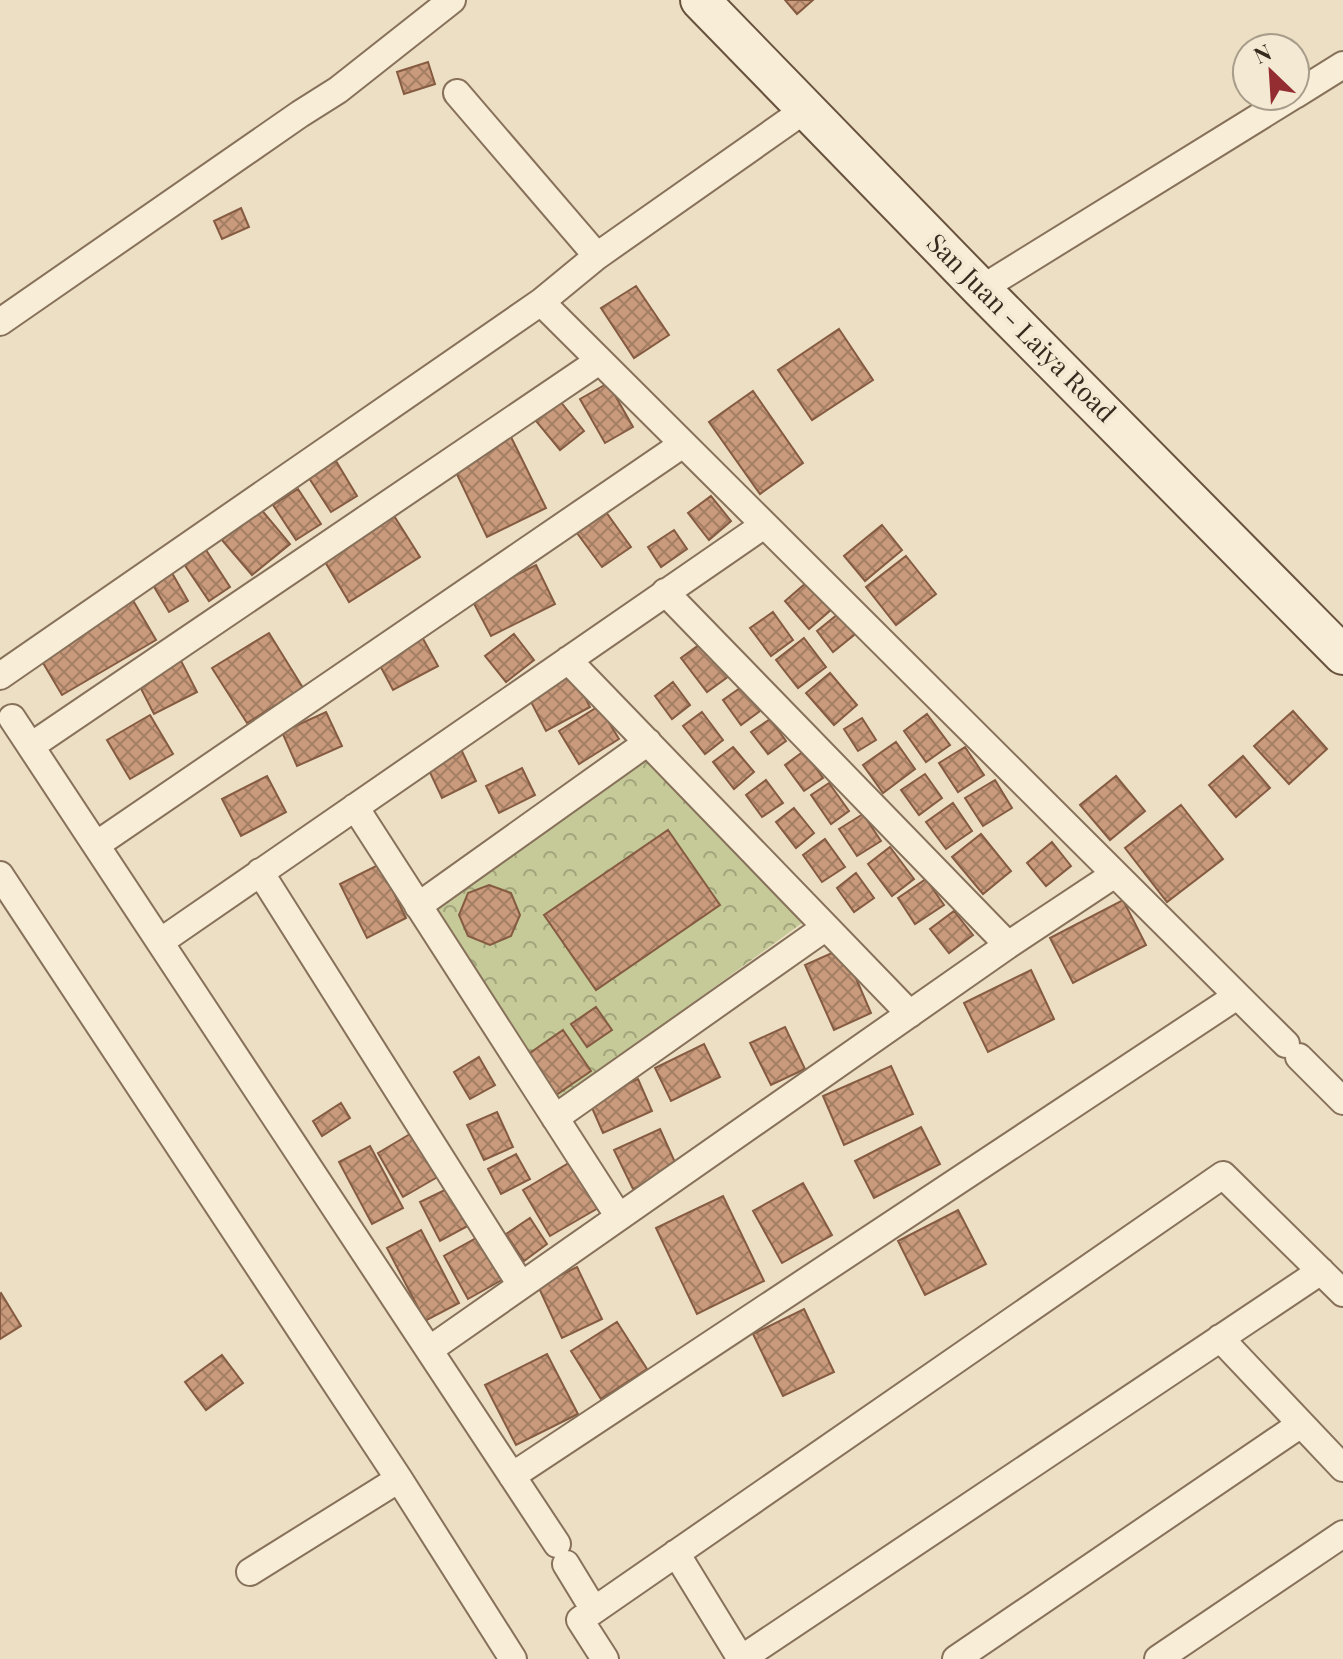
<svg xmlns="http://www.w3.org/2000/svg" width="1343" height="1659" font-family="'Playfair Display',serif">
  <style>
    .park { fill: url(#park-crowns) }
    .building { fill: url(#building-cross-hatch); stroke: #855b42; stroke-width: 2 }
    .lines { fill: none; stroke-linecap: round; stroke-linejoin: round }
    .street-casing { stroke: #87715b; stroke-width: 30 }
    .secondary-casing { stroke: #68523e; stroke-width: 42 }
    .street { stroke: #f8edd7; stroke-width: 26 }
    .secondary { stroke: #f8edd7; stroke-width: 38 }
    .labels { text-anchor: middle; stroke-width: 8; stroke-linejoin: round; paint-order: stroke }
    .street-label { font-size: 26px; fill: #372a1f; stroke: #f4ead3 }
  </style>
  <defs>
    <pattern id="park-crowns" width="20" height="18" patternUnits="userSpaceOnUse" patternTransform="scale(2)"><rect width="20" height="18" fill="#c6ca98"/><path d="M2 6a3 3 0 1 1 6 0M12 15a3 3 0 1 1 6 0" fill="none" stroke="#a2a47b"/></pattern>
    <pattern id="building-cross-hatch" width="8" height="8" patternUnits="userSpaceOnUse" patternTransform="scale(2)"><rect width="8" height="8" fill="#c99a7b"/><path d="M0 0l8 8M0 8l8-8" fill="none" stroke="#a47e64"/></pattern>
  </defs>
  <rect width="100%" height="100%" fill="#eddfc4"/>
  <path class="park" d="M647,755L802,923L557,1102L433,910Z"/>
  <path class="building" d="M785,0H813L797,14Z
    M428,62L435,84L404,94L397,72Z
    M241,208L249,227L222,239L214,221Z
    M636,286L669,335L634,358L601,308Z
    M839,329L873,380L812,420L778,370Z
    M608,383L633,427L605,443L580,399Z
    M753,391L803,463L760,494L709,422Z
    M560,401L584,431L560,450L536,421Z
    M511,437L546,508L487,537L453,466Z
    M336,461L357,496L331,512L309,478Z
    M298,489L321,524L296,540L273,505Z
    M711,496L731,521L709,540L688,513Z
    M260,508L290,544L252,575L222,540Z
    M391,511L420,557L349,602L321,555Z
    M606,512L631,547L602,567L577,533Z
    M882,525L902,550L865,581L844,556Z
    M674,530L687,549L661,567L648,547Z
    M206,550L230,587L209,601L184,564Z
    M906,556L936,594L896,625L866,587Z
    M536,565L555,604L491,636L471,598Z
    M172,573L188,601L169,612L153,585Z
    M806,583L831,610L809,629L785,601Z
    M131,597L156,640L62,695L36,651Z
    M843,610L859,631L833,652L817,631Z
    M773,612L793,640L771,656L750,628Z
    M269,633L303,688L247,723L212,668Z
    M514,634L534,660L506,682L485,656Z
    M421,635L438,666L393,690L377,660Z
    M804,638L826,667L798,688L776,660Z
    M703,642L729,676L707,692L681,658Z
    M179,657L197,692L154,714L136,679Z
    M572,673L590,707L546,731L528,696Z
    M830,673L857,705L834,725L806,693Z
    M673,682L690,705L672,719L655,696Z
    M743,686L760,711L741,725L723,700Z
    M599,706L619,739L579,764L559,731Z
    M1293,711L1327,749L1289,784L1254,746Z
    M326,712L342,746L297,766L282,732Z
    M702,712L723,740L705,754L683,726Z
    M927,714L950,745L926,762L904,731Z
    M150,715L173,754L130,779L107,740Z
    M862,718L876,740L858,751L844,729Z
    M770,719L786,741L768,754L751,732Z
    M896,742L915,769L883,793L863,765Z
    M460,747L476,781L442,798L426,764Z
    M733,747L754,772L734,789L713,762Z
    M965,747L984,775L958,792L939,763Z
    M804,751L823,778L804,791L785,765Z
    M1243,756L1270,788L1236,817L1209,785Z
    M522,768L535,795L499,813L486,786Z
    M925,774L942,798L919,815L901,790Z
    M267,776L286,812L241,836L222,799Z
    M1116,776L1145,811L1110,840L1080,805Z
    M766,780L783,803L762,817L746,795Z
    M995,780L1012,808L983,826L965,798Z
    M829,783L849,811L831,824L811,795Z
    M953,803L972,831L946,849L926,822Z
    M1181,805L1223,859L1167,902L1125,848Z
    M794,808L814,833L796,848L776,822Z
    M863,814L881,841L857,856L839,829Z
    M668,830L720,905L596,990L544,915Z
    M981,834L1011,871L983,894L952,857Z
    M825,839L845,867L822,882L803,855Z
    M1052,842L1071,866L1046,886L1027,863Z
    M890,847L914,879L892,896L868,864Z
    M380,864L406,918L367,938L340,884Z
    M856,873L874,898L854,912L837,888Z
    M926,879L944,905L915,924L898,898Z
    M489,885L511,893L520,915L511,936L490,945L468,936L459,915L468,893Z
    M1123,900L1146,945L1073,983L1050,938Z
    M954,911L973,935L949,953L930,929Z
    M843,948L871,1013L834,1030L805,965Z
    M1031,970L1054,1019L988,1052L964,1003Z
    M596,1007L612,1030L587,1047L571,1024Z
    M785,1027L805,1069L771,1085L750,1043Z
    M563,1030L591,1071L556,1095L527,1055Z
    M704,1044L720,1077L671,1101L655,1068Z
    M479,1057L495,1085L470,1099L454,1072Z
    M891,1066L913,1114L844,1145L823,1096Z
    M638,1079L652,1111L603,1133L589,1101Z
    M341,1103L350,1118L322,1136L313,1121Z
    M497,1112L513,1147L484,1160L467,1125Z
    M921,1127L940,1164L874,1198L855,1161Z
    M660,1129L678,1169L633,1189L614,1150Z
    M415,1131L441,1175L403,1197L378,1153Z
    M370,1146L403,1208L372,1224L339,1162Z
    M516,1154L530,1179L501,1194L488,1169Z
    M574,1160L600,1207L550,1236L523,1190Z
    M803,1183L832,1235L782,1263L753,1211Z
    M455,1185L475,1222L440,1241L420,1202Z
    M723,1196L764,1281L697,1314L656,1228Z
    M958,1210L986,1264L925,1295L898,1241Z
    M530,1218L547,1244L524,1261L506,1234Z
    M421,1230L459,1303L425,1321L387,1248Z
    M485,1233L509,1276L468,1299L444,1256Z
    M577,1267L602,1319L562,1338L538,1286Z
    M1,1293L21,1326L0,1339V1294Z
    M804,1309L834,1372L783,1396L753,1334Z
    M617,1322L647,1369L601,1399L571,1351Z
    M547,1354L578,1414L516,1445L485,1385Z
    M222,1355L243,1383L206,1410L185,1382Z"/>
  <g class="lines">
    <defs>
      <path id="street" d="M457,93L597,256
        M1295,95L1343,65
        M981,289L1293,96
        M541,302L1286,1044
        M0,322L300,114L338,90L452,0
        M665,592L1008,945
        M568,660L910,1014
        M0,676L541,302L597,256L806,109
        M12,718L557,1544
        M31,746L599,361
        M355,807L619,1217
        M96,845L683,444
        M260,872L521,1285
        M0,875L399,1479L513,1659
        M418,906L648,742
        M160,942L764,525
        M1299,1057L1343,1101
        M555,1118L826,927
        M1220,1338L1343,1468
        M429,1350L1008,945L1115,874
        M512,1476L1237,996
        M676,1553L741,1659
        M566,1564L594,1610
        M250,1572L399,1479
        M605,1659L580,1620L1223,1175L1343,1293
        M741,1659L1321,1271
        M956,1659L1301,1424
        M1158,1659L1343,1534"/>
      <path id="secondary" d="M700,0L981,289L1343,655"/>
    </defs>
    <use href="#street" class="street-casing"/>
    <use href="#secondary" class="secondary-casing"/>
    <use href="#street" class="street"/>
    <use href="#secondary" class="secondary"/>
  </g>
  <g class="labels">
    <g class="street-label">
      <text transform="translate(1021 328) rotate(45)" y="9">San Juan - Laiya Road</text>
    </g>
  </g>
  <g transform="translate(1271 72) rotate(335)"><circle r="38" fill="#f4ead3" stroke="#a89d8b" stroke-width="2"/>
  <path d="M0-6L14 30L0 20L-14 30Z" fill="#932d31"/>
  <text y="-12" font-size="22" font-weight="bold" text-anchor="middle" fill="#372a1f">N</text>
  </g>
</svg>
